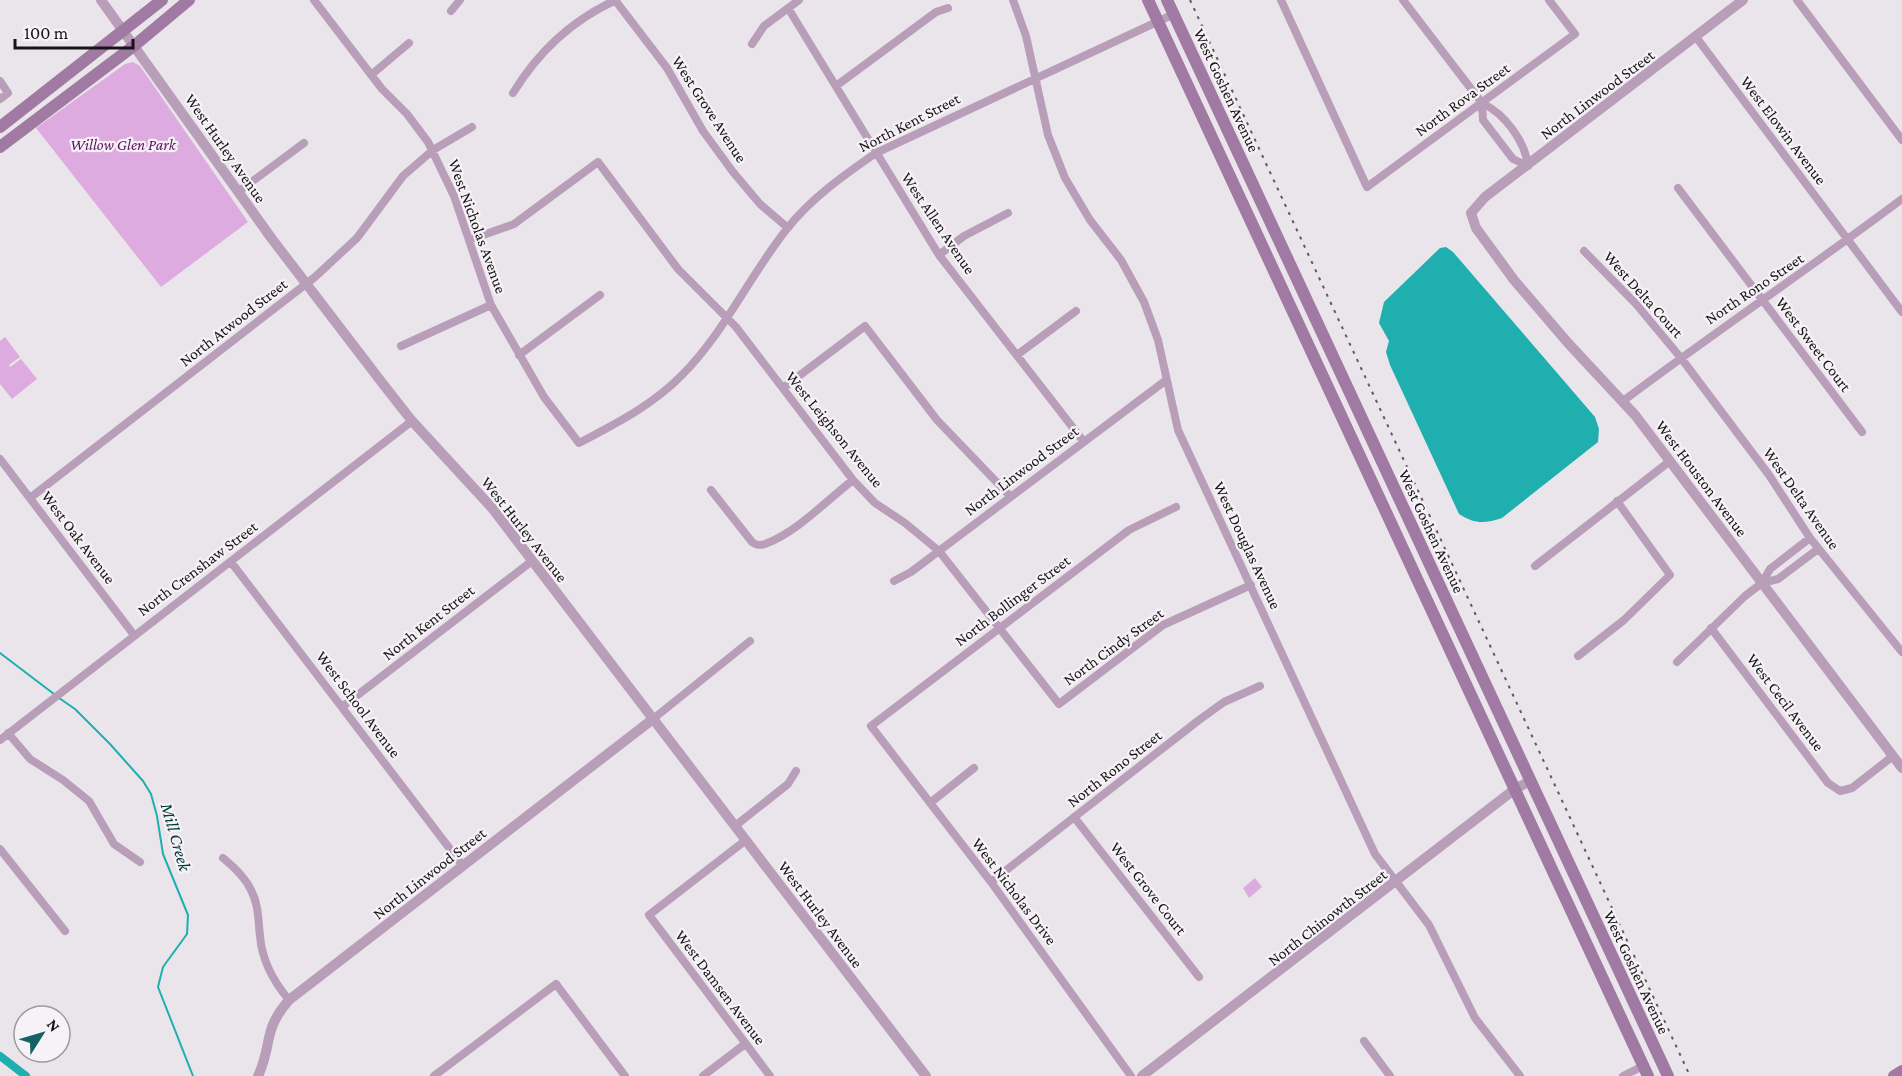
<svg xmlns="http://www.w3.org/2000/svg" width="1902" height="1076" font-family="'Crimson Pro',serif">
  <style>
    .green { fill: #deabe0 }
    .water { fill: #1fafae }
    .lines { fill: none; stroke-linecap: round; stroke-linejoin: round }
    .stream { stroke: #1fafae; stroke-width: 2 }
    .canal { stroke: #1fafae; stroke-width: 8 }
    .minor { stroke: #b99eba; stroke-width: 8 }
    .tertiary { stroke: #b99eba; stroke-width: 10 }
    .secondary { stroke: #a17aa3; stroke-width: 12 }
    .rail { stroke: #5d5b5d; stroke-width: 2; stroke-dasharray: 3 6; stroke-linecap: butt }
    .labels { text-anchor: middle; stroke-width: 4.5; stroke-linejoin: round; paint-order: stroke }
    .street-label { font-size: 16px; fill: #161516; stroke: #f7f2f7 }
    .park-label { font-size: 16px; font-style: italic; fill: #5c1261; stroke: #f7f2f7 }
    .water-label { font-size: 18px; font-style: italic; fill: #003d3d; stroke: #f7f2f7 }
  </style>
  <rect width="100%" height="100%" fill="#eae5ea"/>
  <path class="green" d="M133,62L140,66L248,222L161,287L36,128L125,64Z
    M5,337L20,357L9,365L10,367L21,359L37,379L12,399L0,384V341Z
    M1255,878L1262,887L1249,898L1243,888Z"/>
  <path class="water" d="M1446,247L1453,252L1595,417L1599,429L1598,442L1502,518C1484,524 1475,524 1459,514L1390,365L1386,352L1389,341L1379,323L1384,302L1440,248Z"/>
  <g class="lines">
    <path class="stream" d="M0,653L54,694
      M59,698L75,709L110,744L143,781L151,794L157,816L163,854L188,915L187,934L163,967L158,987L193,1076"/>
    <path class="canal" d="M0,1056L26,1076"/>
    <path class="minor" d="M314,0L382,89L407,114L428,142L454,196L491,305L544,397L579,443C615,424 653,405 682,375C724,333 749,277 786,230C810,199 844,175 876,153L1174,14
      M615,0L667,68L703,131L733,172L760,204L788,228
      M1013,0L1026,36L1048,135L1065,178L1090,220L1121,260L1144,302L1158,340L1178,430L1375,854L1429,925L1475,1018L1520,1076
      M1281,0L1367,187L1575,34L1549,0
      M1403,0L1482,103C1505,114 1525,141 1528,166
      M1797,0L1902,140
      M788,8L939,255L1084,442
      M451,11L460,0
      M1696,37L1902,312
      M752,44L764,26L799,0
      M371,75L409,43
      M0,81L8,93L0,99
      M836,86L936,12L948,8
      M513,93C538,52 572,20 616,0
      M1482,103L1483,120L1513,159L1528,166
      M1678,188L1862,432
      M238,192L304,143
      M469,240L514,224L598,162L678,269L736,327L853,480L875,503L905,523L939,551L1059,704L1163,625L1251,585
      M1584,251L1636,304L1681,358L1769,475L1810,538L1902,652
      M939,255L964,236L1008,213
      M401,346L491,305
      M519,355L600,295
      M1017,355L1076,311
      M783,388L865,326L937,420L1010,496
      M1623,401C1715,332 1810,268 1902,199
      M0,459L134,635
      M711,490L752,542C756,545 759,546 765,544C797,532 826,501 853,480
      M30,498L315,277L357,238L403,176L433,150L472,127
      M231,562L463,866
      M1535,566L1670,461
      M894,581L911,572L1165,381
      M1762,583L1770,569L1810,538
      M1711,628L1828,783L1840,791L1852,788L1893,756
      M1578,656L1624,620L1670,575L1617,501
      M1677,662L1745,596L1762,583L1778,579L1818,549
      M342,707L532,561
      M653,719L750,641
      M8,733L30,759L63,780L89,801L114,844L140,862
      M0,740L412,421
      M930,803L974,768
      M1074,817L1199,977
      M735,826L788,784L796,771
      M746,840L649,915L770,1076
      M0,849L65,931
      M223,858C234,867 245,877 251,890C259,905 258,920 260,936C262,961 273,981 289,1000
      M991,882L1199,720L1224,702L1260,686
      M1364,1041L1390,1076
      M434,1076L556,984L625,1076
      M703,1076L745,1044
      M1131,1076L991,882L871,726L1129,530L1176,507
      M1623,1076L1643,1066"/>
    <path class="tertiary" d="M101,0L272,239L383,384L412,421L492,508L926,1076
      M1743,0L1485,197L1471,213L1476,228L1514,280L1568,343L1635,415L1902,768
      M258,1076C273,1044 262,1031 289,1000L653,719
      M1142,1076L1515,789L1530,781"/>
    <path class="secondary" d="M1148,0L1648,1076
      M1167,0L1668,1076
      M0,127L162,0
      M0,147L135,45L189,0
      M1894,1076L1902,1071"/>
    <path class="rail" d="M1190,0L1690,1076"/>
  </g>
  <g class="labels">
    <g class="street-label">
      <text transform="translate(1227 90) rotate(65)" y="6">West Goshen Avenue</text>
      <text transform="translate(1597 94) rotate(-37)" y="6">North Linwood Street</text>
      <text transform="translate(1462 99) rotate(-36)" y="6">North Rova Street</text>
      <text transform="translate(710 109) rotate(57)" y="6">West Grove Avenue</text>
      <text transform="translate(909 122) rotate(-27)" y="6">North Kent Street</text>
      <text transform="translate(1784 130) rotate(53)" y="6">West Elowin Avenue</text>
      <text transform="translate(226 148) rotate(55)" y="6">West Hurley Avenue</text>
      <text transform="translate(939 223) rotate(56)" y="6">West Allen Avenue</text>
      <text transform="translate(478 226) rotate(70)" y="6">West Nicholas Avenue</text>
      <text transform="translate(1754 288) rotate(-34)" y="6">North Rono Street</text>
      <text transform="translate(1644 294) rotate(48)" y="6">West Delta Court</text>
      <text transform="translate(233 322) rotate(-38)" y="6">North Atwood Street</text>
      <text transform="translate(1814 344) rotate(53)" y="6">West Sweet Court</text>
      <text transform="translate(835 429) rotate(51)" y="6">West Leighson Avenue</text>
      <text transform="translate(1021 470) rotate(-37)" y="6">North Linwood Street</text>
      <text transform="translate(1702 478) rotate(53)" y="6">West Houston Avenue</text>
      <text transform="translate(1802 498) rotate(55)" y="6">West Delta Avenue</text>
      <text transform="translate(525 529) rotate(52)" y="6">West Hurley Avenue</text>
      <text transform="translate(1432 531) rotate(65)" y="6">West Goshen Avenue</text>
      <text transform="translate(79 537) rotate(53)" y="6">West Oak Avenue</text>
      <text transform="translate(1248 545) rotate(65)" y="6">West Douglas Avenue</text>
      <text transform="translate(197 568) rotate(-37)" y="6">North Crenshaw Street</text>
      <text transform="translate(1012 600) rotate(-37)" y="6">North Bollinger Street</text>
      <text transform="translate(428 622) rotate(-38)" y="6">North Kent Street</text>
      <text transform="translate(1113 646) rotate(-36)" y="6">North Cindy Street</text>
      <text transform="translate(1786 702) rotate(53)" y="6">West Cecil Avenue</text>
      <text transform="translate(359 704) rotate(53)" y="6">West School Avenue</text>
      <text transform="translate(1114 768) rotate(-38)" y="6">North Rono Street</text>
      <text transform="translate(429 873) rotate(-38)" y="6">North Linwood Street</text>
      <text transform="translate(1149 888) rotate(52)" y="6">West Grove Court</text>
      <text transform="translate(1015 891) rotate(53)" y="6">West Nicholas Drive</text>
      <text transform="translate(821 914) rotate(53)" y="6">West Hurley Avenue</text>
      <text transform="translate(1327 917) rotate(-38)" y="6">North Chinowth Street</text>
      <text transform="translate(1637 972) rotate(65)" y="6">West Goshen Avenue</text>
      <text transform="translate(721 987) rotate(53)" y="6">West Damsen Avenue</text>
    </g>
    <g class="park-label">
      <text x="123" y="150">Willow Glen Park</text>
    </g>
    <g class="water-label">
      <text transform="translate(176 837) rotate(74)" y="6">Mill Creek</text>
    </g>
  </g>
  <g transform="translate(42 1034) rotate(53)"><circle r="28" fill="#f7f2f7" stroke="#9d9a9d" stroke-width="1.5"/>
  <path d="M0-4.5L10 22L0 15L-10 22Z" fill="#136362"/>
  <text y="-9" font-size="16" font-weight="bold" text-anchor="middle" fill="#161516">N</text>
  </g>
  <path d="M15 39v9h118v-9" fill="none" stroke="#161516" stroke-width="3"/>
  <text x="24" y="39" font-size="18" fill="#161516" stroke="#f7f2f7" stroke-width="4.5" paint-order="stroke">100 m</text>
</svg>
